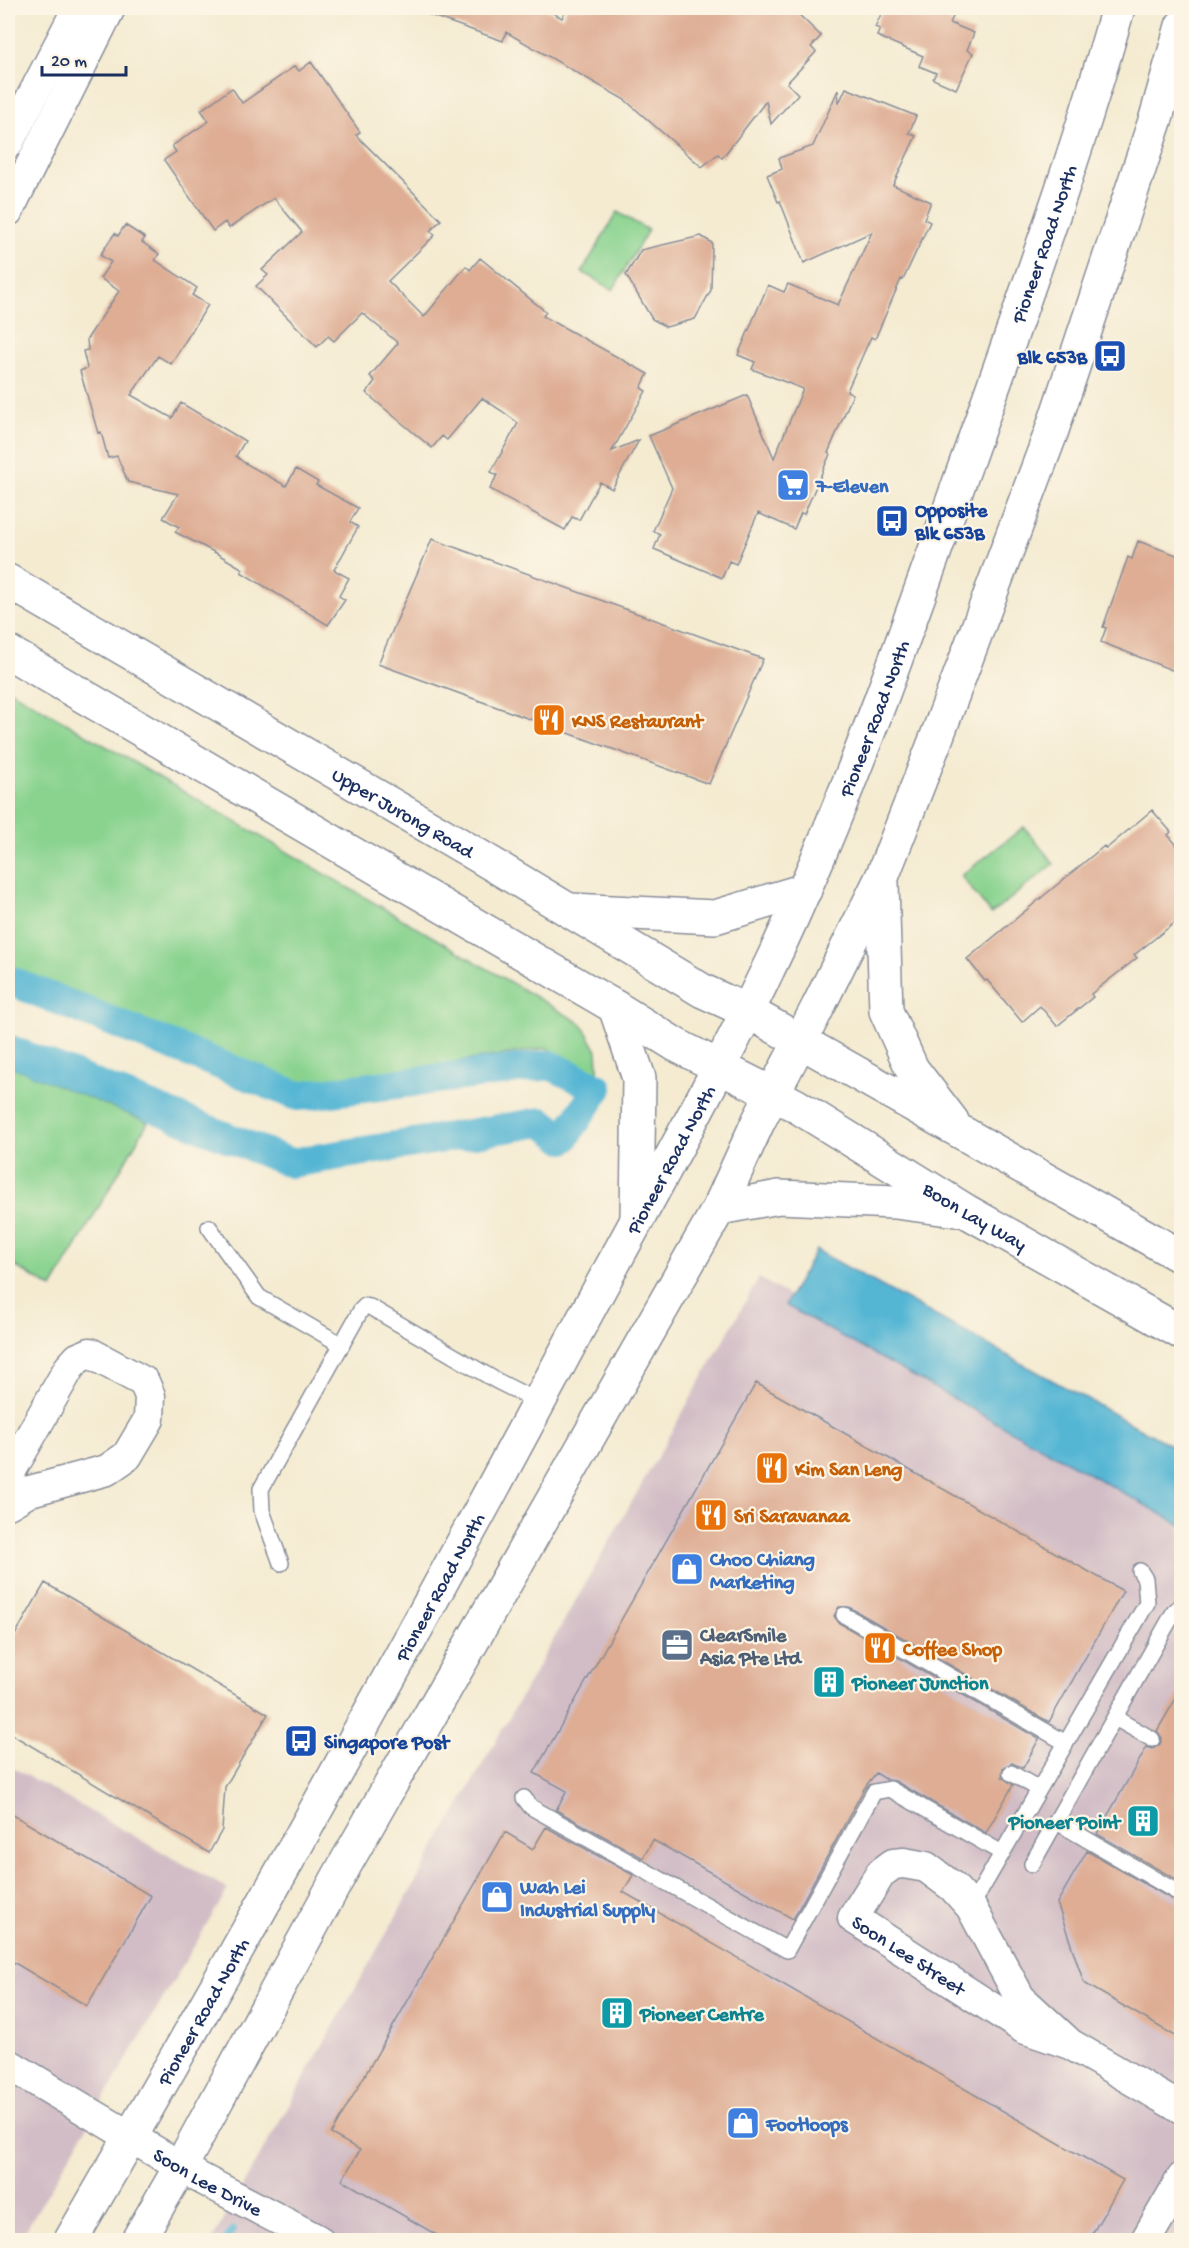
<svg xmlns="http://www.w3.org/2000/svg" width="1189" height="2248" font-family="'Gochi Hand',sans-serif">
  <style>
    .industrial { fill: #d2bdc6 }
    .green { fill: #89d38f; stroke: #528176; stroke-width: 1.5 }
    .water { fill: #55b6d4; stroke: #387299; stroke-width: 1.5 }
    .lines { fill: none; stroke-linecap: round; stroke-linejoin: round }
    .stream { stroke: #55b6d4; stroke-width: 8 }
    .canal { stroke: #55b6d4; stroke-width: 30 }
    .building { fill: #dead94 }
    .service-casing { stroke: #888d98; stroke-width: 18 }
    .minor-casing { stroke: #888d98; stroke-width: 33 }
    .primary-casing { stroke: #888d98; stroke-width: 36 }
    .service { stroke: #fff; stroke-width: 15 }
    .minor { stroke: #fff; stroke-width: 30 }
    .primary { stroke: #fff; stroke-width: 33 }
    .labels { text-anchor: middle; stroke-width: 4.5; stroke-linejoin: round; paint-order: stroke }
    .street-label { font-size: 20px; fill: #1b2f5e; stroke: #fcf5e5 }
    .transit-label { font-size: 20px; font-weight: bold; fill: #164399; stroke: #fcf5e5; text-anchor: start }
    .shop-label { font-size: 20px; font-weight: bold; fill: #366cbe; stroke: #fcf5e5; text-anchor: start }
    .food-label { font-size: 20px; font-weight: bold; fill: #c56008; stroke: #fcf5e5; text-anchor: start }
    .service-label { font-size: 20px; font-weight: bold; fill: #4e5e75; stroke: #fcf5e5; text-anchor: start }
    .culture-label { font-size: 20px; font-weight: bold; fill: #0d838f; stroke: #fcf5e5; text-anchor: start }
  </style>
  <rect width="100%" height="100%" fill="#fcf5e5"/>
  <filter id="ink" filterUnits="userSpaceOnUse"><feTurbulence type="fractalNoise" baseFrequency=".0167" numOctaves="2"/><feDisplacementMap in="SourceGraphic" scale="12" xChannelSelector="R" yChannelSelector="G"/><feConvolveMatrix kernelMatrix="1 2 1 2 8 2 1 2 1" color-interpolation-filters="sRGB"/></filter>
  <filter id="wash" filterUnits="userSpaceOnUse"><feTurbulence type="fractalNoise" baseFrequency=".008" numOctaves="4" result="noise"/><feDisplacementMap in="SourceGraphic" scale="24" xChannelSelector="R" yChannelSelector="G"/><feGaussianBlur stdDeviation="1.35" result="paint"/><feColorMatrix in="noise" values="0 0 0 0 0 0 0 0 0 0 0 0 0 0 0 0 0 1.4 0 .05"/><feComposite in="paint" operator="in"/></filter>
  <g filter="url(#wash)">
    <rect width="100%" height="100%" fill="#f4ebd1"/>
    <path class="industrial" d="M759,1278L1181,1522V2240H212Z
      M8,1765L228,1889L20,2240H8Z"/>
    <path class="green" d="M617,212L648,230L613,290L582,272Z
      M8,689L582,1024L597,1051L599,1083L547,1048L302,1086L8,967Z
      M1024,827L1054,864L991,914L961,876Z
      M8,1065L148,1122L52,1288L8,1262Z"/>
    <path class="water" d="M816,1250L1181,1451V1525L785,1305Z"/>
    <g class="lines">
      <path class="stream" d="M227,2240L233,2230"/>
      <path class="canal" d="M8,980L298,1096L550,1065L598,1088L564,1139L542,1122L291,1163L8,1049"/>
    </g>
    <g id="blocks">
      <path class="building" d="M418,8H544L562,18L567,8H792L821,36L811,47L816,52L787,83L798,94L771,124L766,101L722,158L718,154L702,167L625,100L506,32L503,41L418,11Z
        M884,8H957L950,23L974,33L967,50L973,53L956,89L933,79L936,73L919,66L923,56L877,36L880,29L875,27Z
        M311,62L360,132L356,135L441,220L430,231L435,235L388,281L424,317L466,266L470,270L480,258L546,312L543,316L648,374L641,388L646,391L612,451L639,440L612,489L600,482L579,520L572,517L565,530L490,489L497,475L491,472L518,423L502,411L482,398L447,440L442,436L432,448L366,393L375,381L370,376L398,343L362,313L334,341L328,336L317,347L256,286L268,275L262,270L302,232L274,198L229,228L225,222L213,231L164,160L176,152L172,146L209,121L201,110L232,88L242,103L295,66L299,71Z
        M846,88L916,116L909,133L916,136L893,185L931,202L924,219L930,222L903,280L901,279L875,339L871,337L865,350L847,391L853,394L828,453L830,454L804,514L801,513L794,529L758,513L736,564L729,561L722,578L654,549L660,534L653,531L672,488L649,436L747,395L774,458L803,389L752,369L755,362L738,355L768,285L784,292L788,284L838,305L872,232L804,263L780,201L778,202L767,175L782,169L779,158L813,146L838,90L839,103Z
        M125,225L145,238L142,242L159,254L155,260L197,288L192,295L208,305L171,364L158,356L131,395L172,418L181,403L245,441L236,456L243,462L286,486L296,469L318,482L316,485L358,508L350,522L358,527L334,570L349,578L339,596L345,600L328,625L241,572L243,569L216,553L175,532L179,527L163,518L178,494L128,482L117,456L108,458L101,432L98,433L80,371L87,368L83,351L88,350L87,339L119,291L100,278L111,262L100,255L115,233L118,236Z
        M701,236L712,243L711,290L695,319L666,327L652,319L626,275L641,250Z
        M432,539L763,659L709,784L378,664Z
        M1138,541L1182,557V674L1101,642L1106,628L1103,627L1128,557L1132,559Z
        M1152,810L1171,832L1168,835L1182,851V917L1134,955L1137,958L1091,994L1093,997L1057,1026L1040,1006L1022,1022L987,980L985,981L967,959L1104,846L1106,849Z
        M756,1383L1123,1591L1049,1722L849,1607H839L834,1616L839,1623L1039,1739L1023,1768L1012,1763L1003,1768L1002,1777L1013,1785L986,1833L895,1781L887,1780L876,1773L865,1787L793,1919L653,1840L643,1858L556,1810L567,1791L534,1773Z
        M45,1583L268,1714L225,1787L222,1830L209,1853L8,1732V1647Z
        M1182,1688V1883L1097,1834L1147,1747L1153,1749L1160,1744L1162,1738L1157,1731Z
        M8,1812L151,1896L87,2006L8,1959Z
        M546,1827L633,1875L623,1892L1123,2180L1088,2241H447L342,2180L360,2150L331,2134L505,1832L533,1849Z
        M1087,1851L1182,1905V2040L1084,1983L1057,1903Z"/>
    </g>
  </g>
  <g filter="url(#ink)">
    <use href="#blocks" fill-opacity="0" stroke="#888d98" stroke-width="1.5"/>
    <g class="lines">
      <defs>
        <path id="service" d="M209,1227L259,1297L342,1345
          M281,1563L262,1511L261,1489L361,1310L365,1306L370,1307L497,1381L539,1402
          M844,1615L1066,1743
          M1115,1718L1152,1739
          M1011,1773L1039,1789
          M524,1798L531,1807L787,1950L874,1792L890,1789L1002,1853
          M1057,1822L1182,1895
          M1032,1864L1174,1612L1182,1605
          M971,1907L1147,1603L1145,1579L1140,1571"/>
        <g id="minor">
          <path d="M8,143L78,8"/>
          <path d="M8,211L110,8"/>
          <path d="M8,1476L69,1368L78,1358L90,1353L144,1382L150,1396L149,1419L127,1456L107,1470L30,1491L8,1504"/>
          <path id="s1" d="M1070,2044L1020,1998L971,1907L953,1887L926,1867L904,1863L893,1864L881,1873L853,1918L1023,2028L1070,2044L1182,2109"/>
          <path id="s2" d="M8,2064L198,2177L318,2240"/>
          <path d="M1146,2240L1182,2178"/>
        </g>
        <g id="primary">
          <path id="s3" d="M8,581L467,849L703,991L747,1011L1182,1257"/>
          <path id="s4" d="M8,652L615,1007L676,1045L795,1105L966,1211L1182,1333"/>
          <path d="M882,883L886,1011L912,1069L952,1121"/>
          <path d="M571,910L715,917L805,890"/>
          <path d="M615,1007L639,1078L637,1217"/>
          <path d="M719,1208L779,1197L895,1202L956,1210"/>
          <path id="s5" d="M71,2240C237,1954 399,1664 555,1372C640,1211 734,1053 806,886C869,741 920,592 973,444C1024,299 1077,155 1118,8"/>
          <path d="M138,2240L181,2166L346,1863L719,1208L758,1122L818,1007L882,877L936,739L1051,433L1156,118L1182,26"/>
        </g>
      </defs>
      <use href="#service" class="service-casing"/>
      <use href="#minor" class="minor-casing"/>
      <use href="#primary" class="primary-casing"/>
      <use href="#service" class="service"/>
      <use href="#minor" class="minor"/>
      <use href="#primary" class="primary"/>
    </g>
  </g>
  <defs>
    <symbol id="bus-square" viewBox="-11 -11 22 22"><rect x="-9" y="-9" width="18" height="18" rx="4" fill="#1a4fb4" stroke="#fcf5e5"/><path d="M-5-6H5V4H4V6H2V4H-2V6H-4V4H-5ZM-3.5-4V0h7V-4ZM-3.5 1.2v1.5H-2V1.2ZM2 1.2v1.5H3.5V1.2Z" fill="#fff"/></symbol>
    <symbol id="supermarket-square" viewBox="-11 -11 22 22"><rect x="-9" y="-9" width="18" height="18" rx="4" fill="#3f7fe0" stroke="#fcf5e5"/><path d="M-6-5.5h2.5l.6 2H6L4.5 2H-2.5L-4.4-4H-6ZM-1.5 3.2a1.3 1.3 0 1 0 .1 0ZM3 3.2a1.3 1.3 0 1 0 .1 0Z" fill="#fff"/></symbol>
    <symbol id="restaurant-square" viewBox="-11 -11 22 22"><rect x="-9" y="-9" width="18" height="18" rx="4" fill="#e8710a" stroke="#fcf5e5"/><path d="M-5-6h1v4h1v-4h1v4h1v-4h1v5L-1.5 .5V6h-2V.5L-5-1ZM5-6V6H3V1.5H1.5Q1.5-4 5-6Z" fill="#fff"/></symbol>
    <symbol id="shop-square" viewBox="-11 -11 22 22"><rect x="-9" y="-9" width="18" height="18" rx="4" fill="#3f7fe0" stroke="#fcf5e5"/><path d="M-5-2.5h2.3a2.7 3.5 0 0 1 5.4 0H5L5.5 6h-11ZM-1.5-2.5h3a1.5 2.3 0 0 0-3 0Z" fill="#fff"/></symbol>
    <symbol id="office-square" viewBox="-11 -11 22 22"><rect x="-9" y="-9" width="18" height="18" rx="4" fill="#5c6f8a" stroke="#fcf5e5"/><path d="M-6-3h4V-5.5h4V-3h4V5H-6ZM-1-4.5V-3h2v-1.5ZM-6 0V1H6V0Z" fill="#fff"/></symbol>
    <symbol id="building-square" viewBox="-11 -11 22 22"><rect x="-9" y="-9" width="18" height="18" rx="4" fill="#0f9aa8" stroke="#fcf5e5"/><path d="M-4-6H4V6H1V3H-1V6H-4ZM-2.5-4.3h1.7v1.8h-1.7ZM.8-4.3h1.7v1.8H.8ZM-2.5-1h1.7V.8h-1.7ZM.8-1h1.7V.8H.8Z" fill="#fff"/></symbol>
  </defs>
  <g fill-rule="evenodd">
    <use href="#bus-square" x="1091" y="337" width="38" height="38"/>
    <use href="#supermarket-square" x="774" y="466" width="38" height="38"/>
    <use href="#bus-square" x="873" y="502" width="38" height="38"/>
    <use href="#restaurant-square" x="530" y="701" width="38" height="38"/>
    <use href="#restaurant-square" x="753" y="1449" width="38" height="38"/>
    <use href="#restaurant-square" x="692" y="1496" width="38" height="38"/>
    <use href="#shop-square" x="668" y="1550" width="38" height="38"/>
    <use href="#office-square" x="658" y="1626" width="38" height="38"/>
    <use href="#restaurant-square" x="861" y="1629" width="38" height="38"/>
    <use href="#building-square" x="810" y="1663" width="38" height="38"/>
    <use href="#bus-square" x="282" y="1722" width="38" height="38"/>
    <use href="#building-square" x="1124" y="1802" width="38" height="38"/>
    <use href="#shop-square" x="478" y="1878" width="38" height="38"/>
    <use href="#building-square" x="598" y="1994" width="38" height="38"/>
    <use href="#shop-square" x="724" y="2104" width="38" height="38"/>
  </g>
  <g class="labels">
    <g class="street-label">
      <text dy="7" stroke="none"><textPath href="#s5" startOffset="2226">Pioneer Road North</textPath></text>
      <text dy="7" stroke="none"><textPath href="#s5" startOffset="1722">Pioneer Road North</textPath></text>
      <text dy="7" stroke="none"><textPath href="#s3" startOffset="458">Upper Jurong Road</textPath></text>
      <text dy="7" stroke="none"><textPath href="#s5" startOffset="1236">Pioneer Road North</textPath></text>
      <text dy="7" stroke="none"><textPath href="#s4" startOffset="1120">Boon Lay Way</textPath></text>
      <text dy="7" stroke="none"><textPath href="#s5" startOffset="750">Pioneer Road North</textPath></text>
      <text dy="7" stroke="none"><textPath href="#s1" startOffset="400">Soon Lee Street</textPath></text>
      <text dy="7" stroke="none"><textPath href="#s5" startOffset="264">Pioneer Road North</textPath></text>
      <text dy="7" stroke="none"><textPath href="#s2" startOffset="232">Soon Lee Drive</textPath></text>
    </g>
    <g class="transit-label">
      <text x="1087" y="363" text-anchor="end">Blk 653B</text>
      <text x="915" y="516">Opposite<tspan x="915" dy="23">Blk 653B</tspan></text>
      <text x="324" y="1748">Singapore Post</text>
    </g>
    <g class="shop-label">
      <text x="816" y="492">7-Eleven</text>
      <text x="710" y="1565">Choo Chiang<tspan x="710" dy="23">Marketing</tspan></text>
      <text x="520" y="1893">Wah Lei<tspan x="520" dy="23">Industrial Supply</tspan></text>
      <text x="766" y="2130">Footloops</text>
    </g>
    <g class="food-label">
      <text x="572" y="727">KNS Restaurant</text>
      <text x="795" y="1475">Kim San Leng</text>
      <text x="734" y="1522">Sri Saravanaa</text>
      <text x="903" y="1655">Coffee Shop</text>
    </g>
    <g class="service-label">
      <text x="700" y="1641">ClearSmile<tspan x="700" dy="23">Asia Pte Ltd</tspan></text>
    </g>
    <g class="culture-label">
      <text x="852" y="1689">Pioneer Junction</text>
      <text x="1120" y="1828" text-anchor="end">Pioneer Point</text>
      <text x="640" y="2020">Pioneer Centre</text>
    </g>
  </g>
  <rect width="1189" height="2248" fill="none" stroke="#fcf5e5" stroke-width="30"/>
  <path d="M42 66v9h84v-9" fill="none" stroke="#1b2f5e" stroke-width="3"/>
  <text x="51" y="66" font-size="18" fill="#1b2f5e" stroke="#fcf5e5" stroke-width="4.5" paint-order="stroke">20 m</text>
</svg>
